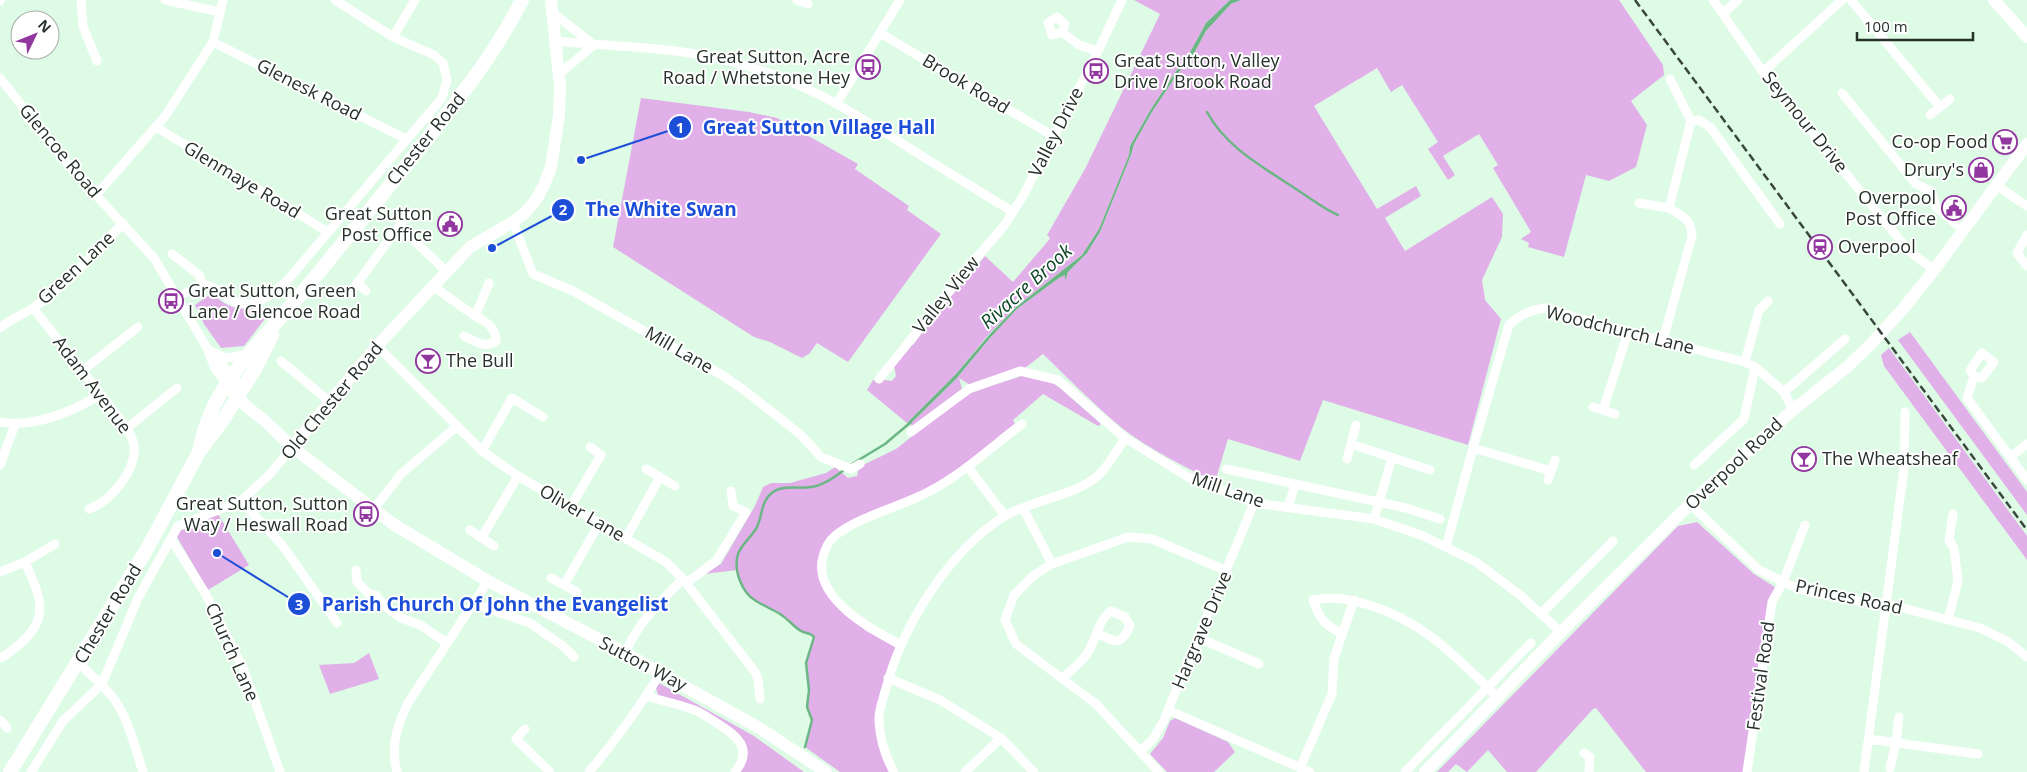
<svg xmlns="http://www.w3.org/2000/svg" width="2027" height="772" font-family="'Open Sans',sans-serif">
  <style>
    .green { fill: #e1b0e9 }
    .water { fill: #6cb686 }
    .lines { fill: none; stroke-linecap: round; stroke-linejoin: round }
    .stream { stroke: #6cb686; stroke-width: 2.5 }
    .street { stroke: #fff; stroke-width: 9 }
    .secondary { stroke: #fff; stroke-width: 12 }
    .primary { stroke: #fff; stroke-width: 14 }
    .rail { stroke: #3a473e; stroke-width: 2.5; stroke-dasharray: 8 4; stroke-linecap: butt }
    .labels { text-anchor: middle; stroke-width: 4; stroke-linejoin: round; paint-order: stroke }
    .poi-label { font-size: 18px; fill: #26312a; stroke: #fff; text-anchor: end }
    .street-label { font-size: 18px; fill: #26312a; stroke: #fff }
    .water-label { font-size: 19px; font-style: italic; fill: #0c4627; stroke: #fff }
    .leader { fill: none; stroke: #1d4ed8; stroke-width: 2 }
    .callout-dot { fill: #1d4ed8; stroke: #fff; stroke-width: 2 }
    .mark-label { font-size: 15px; text-anchor: middle; font-weight: bold; fill: #fff }
    .callout-label { font-size: 19px; text-anchor: middle; font-weight: bold; fill: #1d4ed8; stroke: #fff; stroke-width: 4; stroke-linejoin: round; paint-order: stroke }
  </style>
  <rect width="100%" height="100%" fill="#defbe6"/>
  <path class="green" d="M1134,0H1230L1206,23L1187,58L1176,71L1151,109L1130,146L1129,155L1099,229L1082,255L1016,307L988,335L956,374L907,423L867,390L873,380L881,383L884,380L892,381L896,376L894,366L910,346L913,345L952,293L956,291L985,256L1013,282L1048,241L1050,238L1047,235L1085,169L1160,14Z
    M1241,0H1619L1663,65L1664,75L1631,101L1647,125L1636,167L1609,181L1586,175L1564,257L1528,247L1529,243L1521,239L1531,232L1493,168L1498,165L1479,134L1443,156L1455,175L1448,180L1428,149L1438,142L1402,85L1391,92L1377,68L1314,106L1377,209L1416,186L1421,196L1385,218L1405,251L1492,197L1503,214L1502,237L1482,280L1485,300L1501,319L1468,445L1323,400L1300,461L1228,439L1215,482C1184,466 1150,450 1122,428C1094,405 1069,379 1043,354L1025,368L970,385L959,378L962,389L914,428L910,424L955,380L990,338L1017,309L1059,278L1065,275L1066,279L1068,272L1087,253L1100,232L1131,155L1134,144L1152,112L1178,73L1192,57L1206,31L1231,4Z
    M641,98L749,112L777,118L858,164L855,169L909,206L907,210L941,234L848,362L817,343L809,354L802,358L770,342L754,337L613,247Z
    M212,293C227,307 235,311 256,307L268,315L244,346L221,348L204,324L195,305Z
    M1910,332L2027,492V515L1898,340Z
    M1889,348L2027,536V560L1884,366L1881,355Z
    M1025,375L1045,378L1060,388L1101,424L1098,426L1043,394L1013,420L1015,424L953,474L923,492L851,521L818,561L842,611L866,631L892,643L895,647L896,651L880,692L876,716L889,772H840L805,747L812,720L807,707L809,690L806,663L814,637C810,632 805,634 800,630C794,626 789,620 782,615C757,598 747,604 737,570L704,574L721,564L755,506L763,487L771,483H790L826,473L835,467L848,478L857,476L859,467L896,449L967,393Z
    M218,514L249,565L208,590L177,537L180,531Z
    M1697,522L1754,574L1775,587L1744,772H1646L1596,708L1593,709L1536,772H1507L1488,750L1467,772L1456,764L1448,772H1437L1678,526Z
    M369,653L379,679L330,694L319,665L354,663Z
    M659,683L754,736L804,772H739C741,767 746,760 747,754C751,724 685,708 664,700L658,695L656,688Z
    M1175,718L1228,742L1235,752L1214,772H1167L1150,754L1163,738L1170,721Z"/>
  <path class="water" d="M1230,0H1241L1231,4L1206,31L1192,57L1178,73L1152,112L1134,144L1131,155L1100,232L1087,253L1068,272L1066,279H1065V275L1059,278L1017,309L990,338L955,380L910,424L907,423L956,374L989,335L1016,307L1082,255L1099,229L1129,155L1130,146L1151,109L1176,71L1187,58L1206,23Z"/>
  <g class="lines">
    <path class="stream" d="M1207,112C1227,149 1265,168 1299,191C1313,200 1324,209 1338,215
      M852,464L885,444L911,422
      M805,747L812,720L807,707L809,690L806,663L814,637C810,632 806,634 801,631C793,626 788,619 780,614C772,609 764,606 756,601C742,593 733,570 738,554C742,544 750,538 756,529C763,517 760,501 773,492C783,485 799,489 811,487C823,486 835,477 844,470"/>
    <path class="street" d="M81,0L83,27L97,61
      M165,0L220,12
      M797,0L808,4
      M1713,0L1763,72L1909,251L1934,270
      M1851,0L1940,107
      M0,1V0
      M552,12L594,45
      M1723,13L1738,0
      M1062,32L1065,24L1057,17L1048,23L1052,35L1062,32L1079,45L1098,51
      M880,33L1053,136
      M393,37L415,0
      M556,41C614,47 672,46 729,61C797,78 845,107 903,144C939,167 976,189 1013,212
      M213,42L406,139
      M1763,72L1842,0
      M559,74L594,45
      M0,78L70,167L154,258L207,348L243,388
      M1670,79L1691,121
      M1842,93L1916,184L1931,191L1936,207L1963,230
      M837,103L900,0
      M1930,115L1950,99
      M156,127L328,232
      M1997,186L2027,206
      M96,195L166,115L213,42L223,0
      M1639,203L1669,208
      M513,222L533,274L573,291L722,375L744,390L801,435L821,457L851,469L860,464
      M400,227L446,271
      M2027,235L2017,253L2027,266
      M172,254L199,275L203,285L178,296
      M358,283L366,291
      M203,285C212,285 217,290 224,295C248,315 266,298 286,282L442,98L447,80L443,63L434,55L393,37L335,0
      M433,286L475,316
      M350,293L405,218
      M33,308L127,428C130,434 133,439 134,445C137,470 111,501 89,509
      M0,328C10,319 22,315 33,308C67,285 95,252 123,223
      M464,336C475,341 485,349 496,341C497,328 485,321 475,316L489,283
      M1663,340L1692,236C1691,218 1683,217 1669,208L1691,121L1699,120L1710,127L1780,224
      M377,346L482,451L518,476L666,562L683,579L755,672L758,679L760,699
      M213,352L226,358L248,354
      M209,353L215,369L226,383
      M1982,353L1994,362L1982,378L1974,376L1970,370Z
      M281,361L330,402
      M1745,362L1759,310L1768,301
      M82,371L138,327
      M1974,376L1967,398L2027,480
      M879,379L978,256L1004,226L1023,196L1098,51L1122,0
      M1784,392L1845,339
      M1593,407L1603,410
      M1615,414L1603,410L1628,332
      M0,422C33,428 71,412 100,395
      M127,428L177,388
      M911,432L969,389L1020,371L1058,380L1125,438L1188,477L1254,503L1374,519L1421,535L1476,562L1520,595L1561,632
      M1351,444L1430,470
      M1473,448L1551,471
      M482,451L512,398L543,417
      M2010,457L2027,444
      M1347,459L1356,425
      M0,465L15,425
      M1694,465L1744,419L1755,367
      M968,467L1005,516
      M1226,469L1406,508L1440,519
      M660,477L675,486
      M1548,480L1555,460
      M241,501L283,546L337,623
      M1690,504L1759,570L1792,586L1809,592L1870,603L1887,604L1980,628L2007,641L2027,657
      M571,506L601,455L590,447
      M1288,507L1295,485
      M1023,508L1052,564
      M373,510L401,474L456,427
      M1374,519L1392,458
      M470,530L494,546
      M482,537L518,476
      M626,538L660,477L646,469
      M171,539L205,593L244,670L280,772
      M1446,547L1473,448L1509,325C1519,315 1530,310 1544,308L1628,332L1745,362L1755,367L1784,392L1793,410
      M356,570L357,582L368,593L376,595L385,606L399,617L422,626L447,643
      M0,572L25,562L55,544
      M551,578L577,592
      M686,583L716,561L746,512L733,506L731,491
      M564,585L599,524
      M474,604L530,623L563,646L574,657
      M1541,614L1613,541
      M1948,620L1958,581L1954,548L1949,540L1953,514
      M1342,634C1324,624 1320,620 1313,600C1333,596 1351,599 1369,605C1425,622 1457,658 1497,697
      M1199,638L1259,664
      M901,645C872,630 816,600 822,561C824,550 828,541 836,535C862,515 901,507 930,491C964,473 991,447 1022,424
      M625,653C640,620 658,604 683,579
      M0,658C8,655 15,648 22,642C52,615 38,593 25,562
      M78,663C91,675 104,685 114,699C129,720 135,748 143,772
      M888,678L940,700L1001,738L1034,772
      M1063,678C1071,670 1083,662 1088,652C1096,640 1098,620 1111,611L1125,617L1130,626C1120,647 1116,642 1097,633
      M646,696C662,701 679,704 694,710C701,712 708,718 715,722C735,734 755,748 735,772
      M1168,710L1310,772
      M0,720L7,728
      M525,729L516,739L550,772
      M1869,739L1978,754
      M1141,751L1153,739L1163,722L1254,503
      M1584,753L1590,757L1589,772
      M1300,768L1332,694L1334,658L1354,600
      M1890,768L1896,742L1899,717
      M31,772L63,721L102,684L138,598L178,526L241,501L270,474L292,447
      M397,772C390,746 397,726 408,703L488,581
      M589,772C615,741 640,707 661,672
      M894,772C885,757 879,735 879,718C879,709 883,700 885,692C901,628 948,551 1005,516C1034,499 1073,497 1099,475C1109,465 1117,450 1125,438
      M965,772L1001,738
      M1159,772L1096,704L1016,644L1005,620L1014,595L1034,575L1052,564L1128,537L1152,539L1227,571
      M1405,772L1531,643
      M1747,772L1772,602L1783,582L1805,525
      M1864,772L1904,468L1905,412"/>
    <path class="secondary" d="M1994,0L2027,37
      M231,390L247,407L264,420L292,447L393,524L488,581L625,653L761,729L826,772
      M292,447L377,346L470,247L513,222L525,213L536,200L544,185L551,167L559,115L560,86L551,0
      M1425,772L1561,632L1690,504L1793,410L1847,367L1870,345L1903,309L1934,270L2027,144"/>
    <path class="primary" d="M199,452C211,382 264,340 307,287C342,244 377,201 412,158C452,107 493,58 522,0
      M10,772L147,549L199,452L225,417L255,369L272,335"/>
    <path class="rail" d="M1635,0L2027,530"/>
  </g>
  <defs>
    <symbol id="bus-ring" viewBox="-11 -11 22 22"><circle r="9.5" fill="#fff" stroke="#9236a0" stroke-width="1.5"/><path d="M-5-6H5V4H4V6H2V4H-2V6H-4V4H-5ZM-3.5-4V0h7V-4ZM-3.5 1.2v1.5H-2V1.2ZM2 1.2v1.5H3.5V1.2Z" fill="#9236a0"/></symbol>
    <symbol id="supermarket-ring" viewBox="-11 -11 22 22"><circle r="9.5" fill="#fff" stroke="#9236a0" stroke-width="1.5"/><path d="M-6-5.5h2.5l.6 2H6L4.5 2H-2.5L-4.4-4H-6ZM-1.5 3.2a1.3 1.3 0 1 0 .1 0ZM3 3.2a1.3 1.3 0 1 0 .1 0Z" fill="#9236a0"/></symbol>
    <symbol id="shop-ring" viewBox="-11 -11 22 22"><circle r="9.5" fill="#fff" stroke="#9236a0" stroke-width="1.5"/><path d="M-5-2.5h2.3a2.7 3.5 0 0 1 5.4 0H5L5.5 6h-11ZM-1.5-2.5h3a1.5 2.3 0 0 0-3 0Z" fill="#9236a0"/></symbol>
    <symbol id="civic-ring" viewBox="-11 -11 22 22"><circle r="9.5" fill="#fff" stroke="#9236a0" stroke-width="1.5"/><path d="M-.6-6.5H3V-4.5H.6V-3L4-1V1h2V6H-6V1h2V-1L-.6-3ZM-1.2 2.5V6h2.4V2.5Z" fill="#9236a0"/></symbol>
    <symbol id="station-ring" viewBox="-11 -11 22 22"><circle r="9.5" fill="#fff" stroke="#9236a0" stroke-width="1.5"/><path d="M-3-6H3Q5-6 5-4V2Q5 4 3 4L4.5 6H3L1.5 4h-3L-3 6H-4.5L-3 4Q-5 4-5 2V-4Q-5-6-3-6ZM-3.5-4v3h7v-3ZM-3.5 1v1.5H-2V1ZM2 1v1.5H3.5V1Z" fill="#9236a0"/></symbol>
    <symbol id="bar-ring" viewBox="-11 -11 22 22"><circle r="9.5" fill="#fff" stroke="#9236a0" stroke-width="1.5"/><path d="M-6-5H6L.8 .8V4.5H3.5V6h-7V4.5H-.8V.8Z" fill="#9236a0"/></symbol>
  </defs>
  <g fill-rule="evenodd">
    <use href="#bus-ring" x="854" y="53" width="28" height="28"/>
    <use href="#bus-ring" x="1082" y="57" width="28" height="28"/>
    <use href="#supermarket-ring" x="1991" y="128" width="28" height="28"/>
    <use href="#shop-ring" x="1967" y="156" width="28" height="28"/>
    <use href="#civic-ring" x="1940" y="194" width="28" height="28"/>
    <use href="#civic-ring" x="436" y="210" width="28" height="28"/>
    <use href="#station-ring" x="1806" y="233" width="28" height="28"/>
    <use href="#bus-ring" x="157" y="287" width="28" height="28"/>
    <use href="#bar-ring" x="414" y="347" width="28" height="28"/>
    <use href="#bar-ring" x="1790" y="445" width="28" height="28"/>
    <use href="#bus-ring" x="352" y="500" width="28" height="28"/>
  </g>
  <g class="labels">
    <g class="poi-label">
      <text x="850" y="63">Great Sutton, Acre<tspan x="850" dy="21">Road / Whetstone Hey</tspan></text>
      <text x="1114" y="67" text-anchor="start">Great Sutton, Valley<tspan x="1114" dy="21">Drive / Brook Road</tspan></text>
      <text x="1988" y="148">Co-op Food</text>
      <text x="1964" y="176">Drury's</text>
      <text x="1936" y="204">Overpool<tspan x="1936" dy="21">Post Office</tspan></text>
      <text x="432" y="220">Great Sutton<tspan x="432" dy="21">Post Office</tspan></text>
      <text x="1838" y="253" text-anchor="start">Overpool</text>
      <text x="188" y="297" text-anchor="start">Great Sutton, Green<tspan x="188" dy="21">Lane / Glencoe Road</tspan></text>
      <text x="446" y="367" text-anchor="start">The Bull</text>
      <text x="1822" y="465" text-anchor="start">The Wheatsheaf</text>
      <text x="348" y="510">Great Sutton, Sutton<tspan x="348" dy="21">Way / Heswall Road</tspan></text>
    </g>
    <g class="street-label">
      <text transform="translate(966 84) rotate(31)" y="6">Brook Road</text>
      <text transform="translate(309 90) rotate(27)" y="6">Glenesk Road</text>
      <text transform="translate(1805 122) rotate(51)" y="6">Seymour Drive</text>
      <text transform="translate(1056 132) rotate(-63)" y="6">Valley Drive</text>
      <text transform="translate(426 139) rotate(-51)" y="6">Chester Road</text>
      <text transform="translate(60 151) rotate(50)" y="6">Glencoe Road</text>
      <text transform="translate(242 180) rotate(31)" y="6">Glenmaye Road</text>
      <text transform="translate(76 268) rotate(-43)" y="6">Green Lane</text>
      <text transform="translate(946 295) rotate(-51)" y="6">Valley View</text>
      <text transform="translate(1620 330) rotate(14)" y="6">Woodchurch Lane</text>
      <text transform="translate(679 350) rotate(30)" y="6">Mill Lane</text>
      <text transform="translate(92 385) rotate(53)" y="6">Adam Avenue</text>
      <text transform="translate(332 401) rotate(-50)" y="6">Old Chester Road</text>
      <text transform="translate(1734 464) rotate(-43)" y="6">Overpool Road</text>
      <text transform="translate(1228 490) rotate(19)" y="6">Mill Lane</text>
      <text transform="translate(582 513) rotate(30)" y="6">Oliver Lane</text>
      <text transform="translate(1849 597) rotate(12)" y="6">Princes Road</text>
      <text transform="translate(108 614) rotate(-59)" y="6">Chester Road</text>
      <text transform="translate(1202 630) rotate(-67)" y="6">Hargrave Drive</text>
      <text transform="translate(232 652) rotate(66)" y="6">Church Lane</text>
      <text transform="translate(643 664) rotate(28)" y="6">Sutton Way</text>
      <text transform="translate(1761 676) rotate(-82)" y="6">Festival Road</text>
    </g>
    <g class="water-label">
      <text transform="translate(1026 286) rotate(-42)" y="7">Rivacre Brook</text>
    </g>
  </g>
  <path class="leader" d="M581 160L680 127M492 248L563 210M217 553L299 604"/>
  <g class="callout-dot">
    <circle cx="581" cy="160" r="5"/>
    <circle cx="492" cy="248" r="5"/>
    <circle cx="217" cy="553" r="5"/>
    <circle cx="680" cy="127" r="12"/>
    <circle cx="563" cy="210" r="12"/>
    <circle cx="299" cy="604" r="12"/>
  </g>
  <g class="mark-label">
    <text x="680" y="133">1</text>
    <text x="563" y="215">2</text>
    <text x="299" y="610">3</text>
  </g>
  <g class="callout-label">
    <text x="819" y="134">Great Sutton Village Hall</text>
    <text x="661" y="216">The White Swan</text>
    <text x="495" y="611">Parish Church Of John the Evangelist</text>
  </g>
  <g transform="translate(35 35) rotate(47)"><circle r="24" fill="#ffffff" stroke="#a8adaa"/>
  <path d="M0-4L9 19L0 12L-9 19Z" fill="#9236a0"/>
  <text y="-8" font-size="14" font-weight="bold" text-anchor="middle" fill="#26312a">N</text>
  </g>
  <path d="M1857 32v8h116v-8" fill="none" stroke="#26312a" stroke-width="2.5"/>
  <text x="1864" y="32" font-size="15" fill="#26312a" stroke="#ffffff" stroke-width="4" paint-order="stroke">100 m</text>
</svg>
